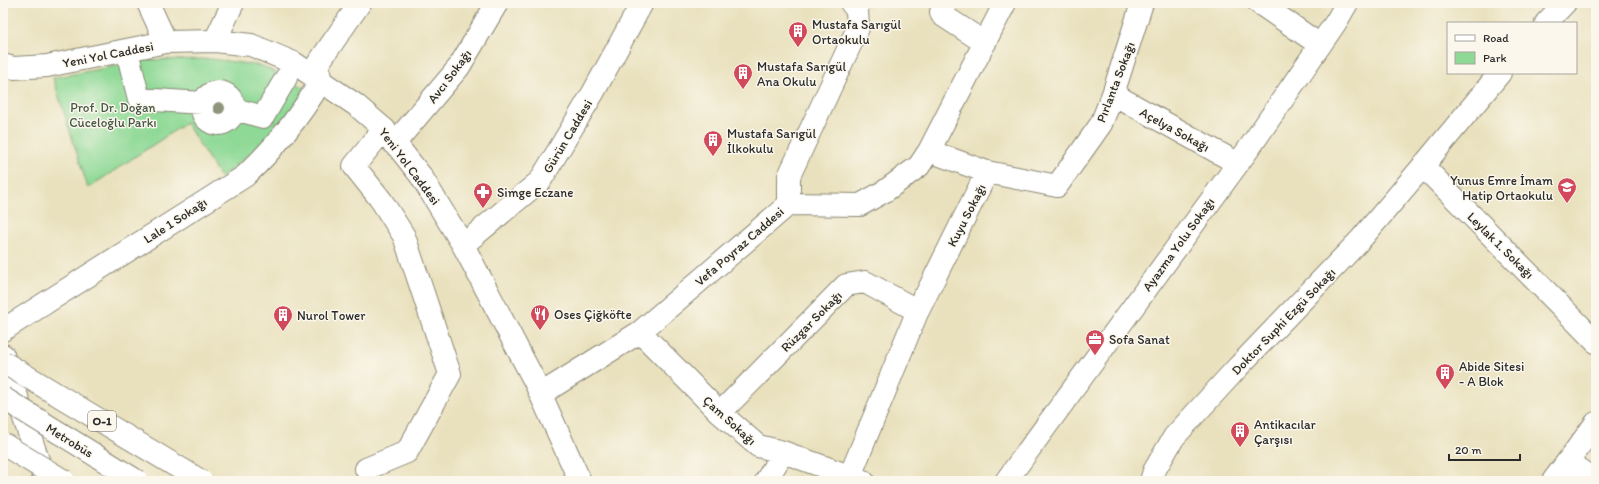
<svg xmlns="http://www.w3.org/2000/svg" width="1599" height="484" font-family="Itim,sans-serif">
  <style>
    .park { fill: #8fd996; stroke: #5d8260 }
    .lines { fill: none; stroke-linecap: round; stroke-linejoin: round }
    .minor-casing { stroke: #8a8674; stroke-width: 24 }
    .major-casing { stroke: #8a8674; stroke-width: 24 }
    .minor { stroke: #fff; stroke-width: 22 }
    .major { stroke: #fff; stroke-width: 22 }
    .minor-bridge-casing { stroke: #8a8674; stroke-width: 24; stroke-linecap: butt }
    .highway-bridge-casing { stroke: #8a8674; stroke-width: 24; stroke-linecap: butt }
    .minor-bridge { stroke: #fff; stroke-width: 22 }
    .highway-bridge { stroke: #fff; stroke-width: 22 }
    .tree { fill: #8e957c }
    .labels { text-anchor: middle; stroke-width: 3; stroke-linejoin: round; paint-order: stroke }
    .shield { fill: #fbf7ec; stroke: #696865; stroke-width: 1 }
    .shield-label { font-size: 12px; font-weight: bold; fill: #2b2b2b }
    .poi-label { font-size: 13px; fill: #2b2b2b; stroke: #fbf7ec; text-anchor: start }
    .street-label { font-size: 13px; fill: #2b2b2b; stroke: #fbf7ec }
    .park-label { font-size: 13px; fill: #445646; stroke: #fbf7ec }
  </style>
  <rect width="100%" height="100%" fill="#fbf7ec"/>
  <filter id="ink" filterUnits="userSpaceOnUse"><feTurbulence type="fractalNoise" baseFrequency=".025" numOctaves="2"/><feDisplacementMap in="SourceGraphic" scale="8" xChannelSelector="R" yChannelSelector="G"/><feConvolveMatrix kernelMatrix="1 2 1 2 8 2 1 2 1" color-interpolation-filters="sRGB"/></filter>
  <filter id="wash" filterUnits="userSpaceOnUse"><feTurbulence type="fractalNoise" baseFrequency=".012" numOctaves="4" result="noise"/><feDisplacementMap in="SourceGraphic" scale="16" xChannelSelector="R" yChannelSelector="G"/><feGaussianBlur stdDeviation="0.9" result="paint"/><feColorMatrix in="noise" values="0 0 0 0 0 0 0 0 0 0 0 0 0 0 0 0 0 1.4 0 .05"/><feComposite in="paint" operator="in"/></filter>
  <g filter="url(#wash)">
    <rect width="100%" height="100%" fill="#e9e1bd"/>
    <path class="park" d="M212,59L263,66L308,90L283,126L221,178L186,123L88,188L53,78L147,60Z"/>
  </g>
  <g filter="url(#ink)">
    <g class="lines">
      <defs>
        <path id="minor" d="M148,3L166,42
          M946,3L941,12L942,15L985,43
          M1259,3L1320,45
          M1546,23L1565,3
          M215,41L233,3
          M130,63L139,99L203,103
          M1500,73L1423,166L1596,342
          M202 108a16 16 0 1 1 32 0a16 16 0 1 1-32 0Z
          M1113,94L1237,163
          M235,109L263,117L286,78
          M394,144L459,67L497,3
          M929,151L987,172L1057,186L1101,124L1113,94L1142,3
          M789,204V176L858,28L857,10L851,3
          M463,245L540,181L593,93L642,3
          M3,330L245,176C276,147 299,118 321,81L317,65L360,3
          M640,332L720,413L758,446L783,452L863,481
          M541,394L640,332L789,204L860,205L885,191L919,166L929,151L1005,3
          M720,413L846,285L865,282L918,311L987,172
          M1568,461L1596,481
          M366,469L407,452L450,374L404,236L381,200L354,166L384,129
          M850,476L923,298
          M766,481L783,452
          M1006,481L1250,147L1336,22L1347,3
          M1151,481L1154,471L1174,437L1238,367L1361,239L1423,166
          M1553,481L1596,423"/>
        <path id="major" d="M3,65L14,68L47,66L166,42L215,41L251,45L294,63L356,105L384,129L421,176L463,245L535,382L580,481
          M3,355L44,478"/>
      </defs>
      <use href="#minor" class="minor-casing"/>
      <use href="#major" class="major-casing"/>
      <use href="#minor" class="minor"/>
      <use href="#major" class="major"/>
      <defs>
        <path id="minor-bridge" d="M3,398L137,481"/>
        <path id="highway-bridge" d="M3,362L201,481
          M3,444L64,481"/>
      </defs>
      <use href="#minor-bridge" class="minor-bridge-casing"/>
      <use href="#highway-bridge" class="highway-bridge-casing"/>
      <use href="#minor-bridge" class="minor-bridge"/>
      <use href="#highway-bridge" class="highway-bridge"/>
    </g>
    <circle class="tree" cx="219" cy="108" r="6"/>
  </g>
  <defs>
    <symbol id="building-pin" viewBox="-11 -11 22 30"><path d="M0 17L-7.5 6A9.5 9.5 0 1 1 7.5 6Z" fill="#d1495b" stroke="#fbf7ec"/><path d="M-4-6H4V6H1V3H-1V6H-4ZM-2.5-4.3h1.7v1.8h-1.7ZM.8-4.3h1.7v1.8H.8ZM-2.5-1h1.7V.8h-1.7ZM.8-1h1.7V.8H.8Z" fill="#fff"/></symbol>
    <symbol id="school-pin" viewBox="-11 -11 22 30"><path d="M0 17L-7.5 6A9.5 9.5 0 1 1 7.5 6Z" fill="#d1495b" stroke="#fbf7ec"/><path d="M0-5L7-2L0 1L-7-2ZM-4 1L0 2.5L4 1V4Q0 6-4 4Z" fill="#fff"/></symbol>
    <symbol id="pharmacy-pin" viewBox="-11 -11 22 30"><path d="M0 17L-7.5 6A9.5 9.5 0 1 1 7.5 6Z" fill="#d1495b" stroke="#fbf7ec"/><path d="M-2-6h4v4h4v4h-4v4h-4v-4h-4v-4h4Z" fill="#fff"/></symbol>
    <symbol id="restaurant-pin" viewBox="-11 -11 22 30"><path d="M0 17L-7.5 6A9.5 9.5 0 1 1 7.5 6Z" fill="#d1495b" stroke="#fbf7ec"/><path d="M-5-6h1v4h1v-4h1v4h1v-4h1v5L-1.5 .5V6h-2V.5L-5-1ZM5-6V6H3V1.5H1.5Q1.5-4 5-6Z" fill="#fff"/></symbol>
    <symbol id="office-pin" viewBox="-11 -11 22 30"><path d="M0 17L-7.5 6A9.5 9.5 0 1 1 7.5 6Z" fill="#d1495b" stroke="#fbf7ec"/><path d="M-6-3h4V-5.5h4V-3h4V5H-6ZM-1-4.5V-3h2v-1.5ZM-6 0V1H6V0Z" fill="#fff"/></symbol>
  </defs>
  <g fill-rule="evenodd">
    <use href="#building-pin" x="787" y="20" width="22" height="30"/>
    <use href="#building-pin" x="732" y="62" width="22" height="30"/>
    <use href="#building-pin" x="702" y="129" width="22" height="30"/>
    <use href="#school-pin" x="1556" y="176" width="22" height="30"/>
    <use href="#pharmacy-pin" x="472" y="181" width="22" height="30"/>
    <use href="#restaurant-pin" x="529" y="303" width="22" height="30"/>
    <use href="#building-pin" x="272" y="304" width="22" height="30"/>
    <use href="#office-pin" x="1084" y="328" width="22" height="30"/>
    <use href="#building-pin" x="1434" y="362" width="22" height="30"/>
    <use href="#building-pin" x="1229" y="420" width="22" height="30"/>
  </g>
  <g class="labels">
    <rect class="shield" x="88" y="411" width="28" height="20" rx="3"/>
    <g class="shield-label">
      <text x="102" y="425">O-1</text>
    </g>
    <g class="poi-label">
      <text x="812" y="29">Mustafa Sarıgül<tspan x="812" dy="15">Ortaokulu</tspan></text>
      <text x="757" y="71">Mustafa Sarıgül<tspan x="757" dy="15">Ana Okulu</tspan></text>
      <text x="727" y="138">Mustafa Sarıgül<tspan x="727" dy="15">İlkokulu</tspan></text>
      <text x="1553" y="185" text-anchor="end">Yunus Emre İmam<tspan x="1553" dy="15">Hatip Ortaokulu</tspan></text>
      <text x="497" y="197">Simge Eczane</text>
      <text x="554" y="319">Oses Çiğköfte</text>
      <text x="297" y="320">Nurol Tower</text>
      <text x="1109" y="344">Sofa Sanat</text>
      <text x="1459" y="371">Abide Sitesi<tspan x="1459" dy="15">- A Blok</tspan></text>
      <text x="1254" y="429">Antikacılar<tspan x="1254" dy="15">Çarşısı</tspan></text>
    </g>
    <g class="street-label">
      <text transform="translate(108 54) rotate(-11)" y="5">Yeni Yol Caddesi</text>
      <text transform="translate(449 76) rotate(-53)" y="5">Avcı Sokağı</text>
      <text transform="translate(1115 82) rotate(-69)" y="5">Pırlanta Sokağı</text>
      <text transform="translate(1175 129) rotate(29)" y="5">Açelya Sokağı</text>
      <text transform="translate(567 136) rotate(-59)" y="5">Gürün Caddesi</text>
      <text transform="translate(410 166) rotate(53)" y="5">Yeni Yol Caddesi</text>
      <text transform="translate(966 215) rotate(-63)" y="5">Kuyu Sokağı</text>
      <text transform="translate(175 220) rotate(-33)" y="5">Lale 1 Sokağı</text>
      <text transform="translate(1178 244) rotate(-54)" y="5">Ayazma Yolu Sokağı</text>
      <text transform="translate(1501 245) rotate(45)" y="5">Leylak 1. Sokağı</text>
      <text transform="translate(739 246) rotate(-41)" y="5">Vefa Poyraz Caddesi</text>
      <text transform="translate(811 321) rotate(-45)" y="5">Rüzgar Sokağı</text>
      <text transform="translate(1283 321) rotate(-46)" y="5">Doktor Suphi Ezgü Sokağı</text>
      <text transform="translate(730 420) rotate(42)" y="5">Çam Sokağı</text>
      <text transform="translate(70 440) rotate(32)" y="5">Metrobüs</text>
    </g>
    <g class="park-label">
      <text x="113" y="112">Prof. Dr. Doğan<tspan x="113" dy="15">Cüceloğlu Parkı</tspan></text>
    </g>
  </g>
  <rect width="1599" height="484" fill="none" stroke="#fbf7ec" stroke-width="16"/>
  <rect x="1447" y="22" width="130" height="52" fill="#fbf7ec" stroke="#a8a59f"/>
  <rect x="1455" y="35" width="20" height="6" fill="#ffffff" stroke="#a8a59f"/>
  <text x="1483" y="42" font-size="12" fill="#2b2b2b">Road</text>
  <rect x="1455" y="52" width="20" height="12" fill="#8fd996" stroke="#a8a59f"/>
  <text x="1483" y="62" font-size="12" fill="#2b2b2b">Park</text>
  <path d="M1449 454v6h71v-6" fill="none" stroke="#2b2b2b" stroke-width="2"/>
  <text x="1455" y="454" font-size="12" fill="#2b2b2b" stroke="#fbf7ec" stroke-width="3" paint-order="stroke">20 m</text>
</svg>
